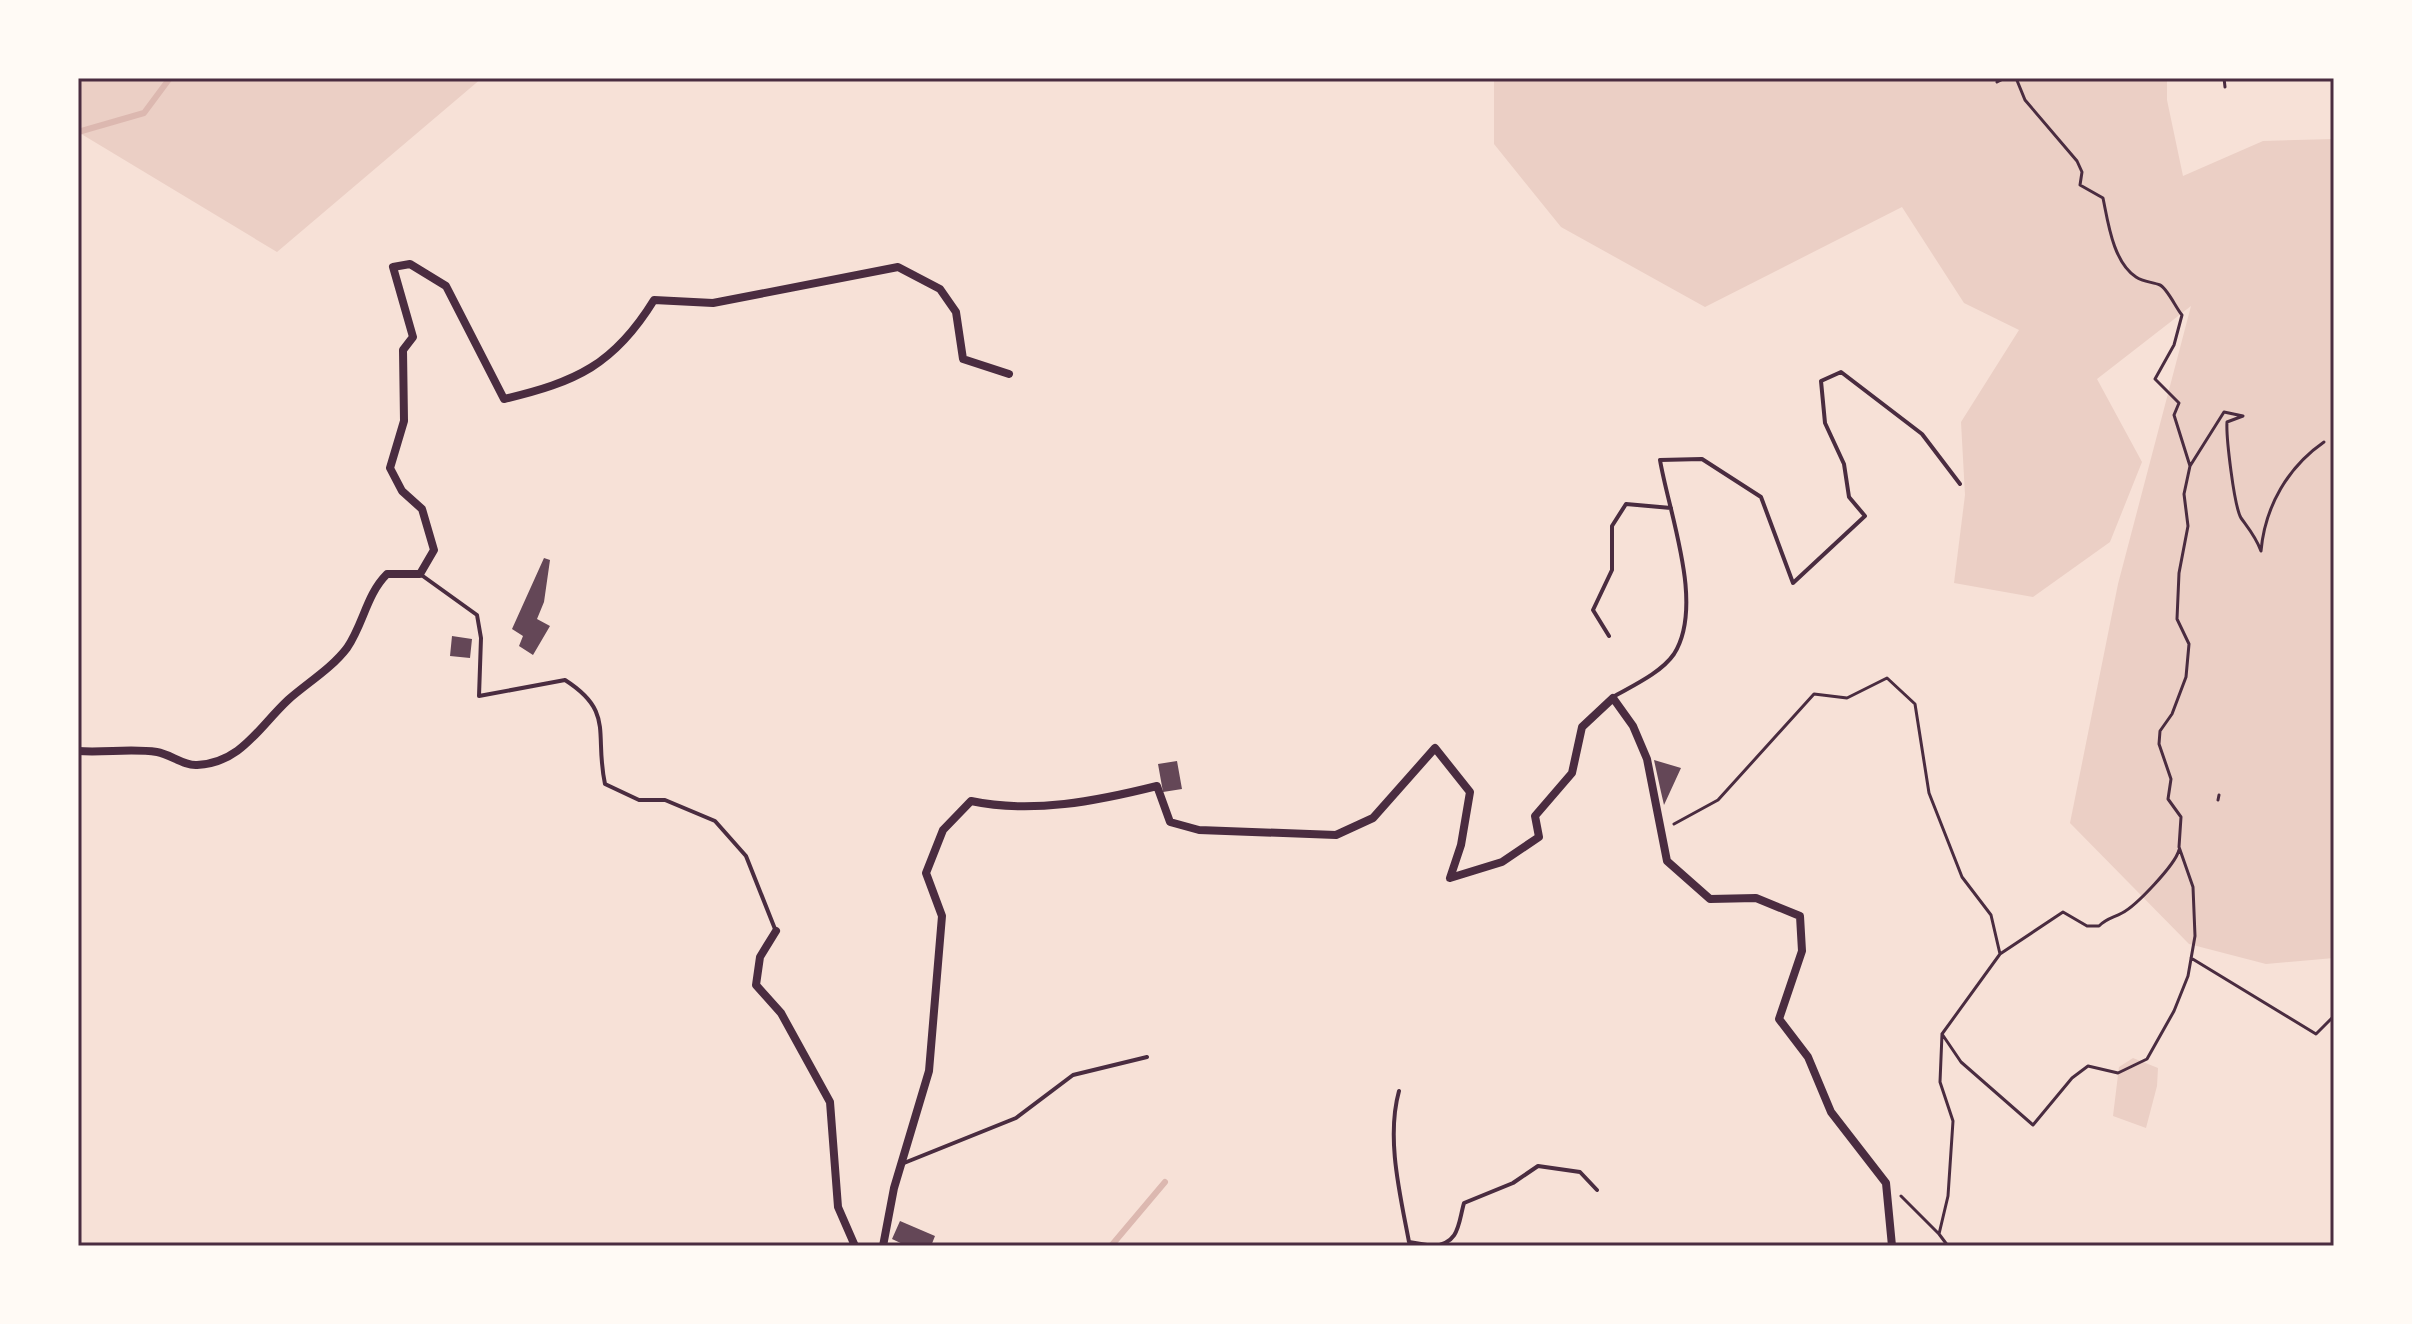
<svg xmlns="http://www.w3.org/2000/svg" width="2412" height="1324" font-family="'Varela Round',sans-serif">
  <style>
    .green { fill: #ebcfc5 }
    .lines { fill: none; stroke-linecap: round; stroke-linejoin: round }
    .stream { stroke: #dcb8b0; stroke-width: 6 }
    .building { fill: #644757 }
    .path { stroke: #4a2c40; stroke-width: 3 }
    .service { stroke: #4a2c40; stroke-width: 4 }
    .minor { stroke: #4a2c40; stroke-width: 8 }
    .neatline { fill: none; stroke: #4a2c40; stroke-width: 3 }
  </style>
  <rect width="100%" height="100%" fill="#f7e1d7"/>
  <path class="green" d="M78,78H482L277,252L78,132Z
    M1494,78H2167V100L2183,176L2263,141L2334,139V958L2266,964L2189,944L2070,823L2118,584L2191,306L2097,379L2142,462L2110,542L2033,597L1954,583L1965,495L1961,422L2019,330L1964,303L1902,207L1705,307L1561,227L1494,144Z
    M2133,1058L2158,1068L2157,1086L2146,1128L2113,1116L2119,1067Z"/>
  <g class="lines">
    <path class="stream" d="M78,132L144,113L170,78
      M1111,1246L1165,1182"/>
  </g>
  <path class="building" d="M544,558L550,560L544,602L537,619L550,626L533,655L519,646L523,636L512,629Z
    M452,636L472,639L470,658L450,656Z
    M1654,760L1681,768L1664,805L1661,792Z
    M1177,761L1182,789L1163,792L1158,764Z
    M900,1221L935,1236L931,1246H907L892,1239Z"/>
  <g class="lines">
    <path class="path" d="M2016,78L2025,100L2077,161L2082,172L2080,185L2103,198C2108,222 2113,262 2136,277C2143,282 2153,282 2160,285C2167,288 2176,308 2182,315L2174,345L2155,379L2179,403L2174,415L2190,466
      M2224,78L2225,87
      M1997,82L2005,78
      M2218,800L2219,795
      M1674,824L1718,800L1814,694L1847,698L1887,678L1915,704L1929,793L1962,877L1991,915L2000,954
      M2191,958L2316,1034L2334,1016
      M1942,1034L2000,954L2063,912L2087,926H2099C2107,918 2113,918 2122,913C2136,906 2175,865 2179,850
      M1901,1196L1939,1234L1948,1196L1953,1121L1940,1082L1942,1034L1961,1062L2033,1125L2072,1078L2088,1066L2118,1073L2147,1059L2174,1011L2188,976L2195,936L2193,887L2179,847L2181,817L2168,799L2171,779L2159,744L2160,731L2172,714L2186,677L2189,644L2177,619L2179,573L2188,526L2184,494L2190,466L2224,412L2243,416L2227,422C2226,437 2234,506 2241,518C2249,529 2256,537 2261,551C2265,506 2288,467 2324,442
      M1939,1234L1948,1246"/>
    <path class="service" d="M420,574L477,615L481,638L479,696L565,680C615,712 594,733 605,784L639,800H665L715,821L746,856L775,929
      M1609,636L1593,610L1612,570V526L1626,504L1671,508
      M1613,697C1632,686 1661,673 1674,654C1705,605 1669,514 1660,460L1702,459L1761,497L1793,583L1865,516L1849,497L1844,464L1825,423L1821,381L1841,372L1922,434L1960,484
      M1399,1091C1386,1138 1400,1194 1409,1242L1433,1246
      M904,1163L1016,1118L1073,1075L1147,1057
      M1434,1246C1460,1242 1458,1224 1464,1203L1513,1183L1538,1166L1580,1172L1597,1190"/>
    <path class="minor" d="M78,751C105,753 130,748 157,752C170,754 184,766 197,765C241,763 259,727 288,700C307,683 331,669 347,648C364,623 366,595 387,574H420L434,550L422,509L402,491L390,468L404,421L403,350L413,337L393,267L410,264L446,286L504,399C576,382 614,365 654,300L713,303L898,267L940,289L956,312L963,359L1009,374
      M776,931L760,957L756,985L781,1013L830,1102L838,1207L855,1246
      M883,1246L894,1188L929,1071L942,916L926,873L943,830L971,801C1032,814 1097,801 1157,786L1170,822L1199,830L1336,835L1373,818L1435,748L1470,792L1461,845L1450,878L1502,862L1539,837L1535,816L1572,773L1582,727L1613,698L1633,726L1647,759L1667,861L1710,899L1756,898L1800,916L1802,951L1779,1019L1808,1057L1831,1112L1886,1183L1892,1246"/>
  </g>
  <rect width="2412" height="1324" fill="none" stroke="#fffaf5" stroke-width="160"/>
  <rect x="80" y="80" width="2252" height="1164" class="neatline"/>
</svg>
